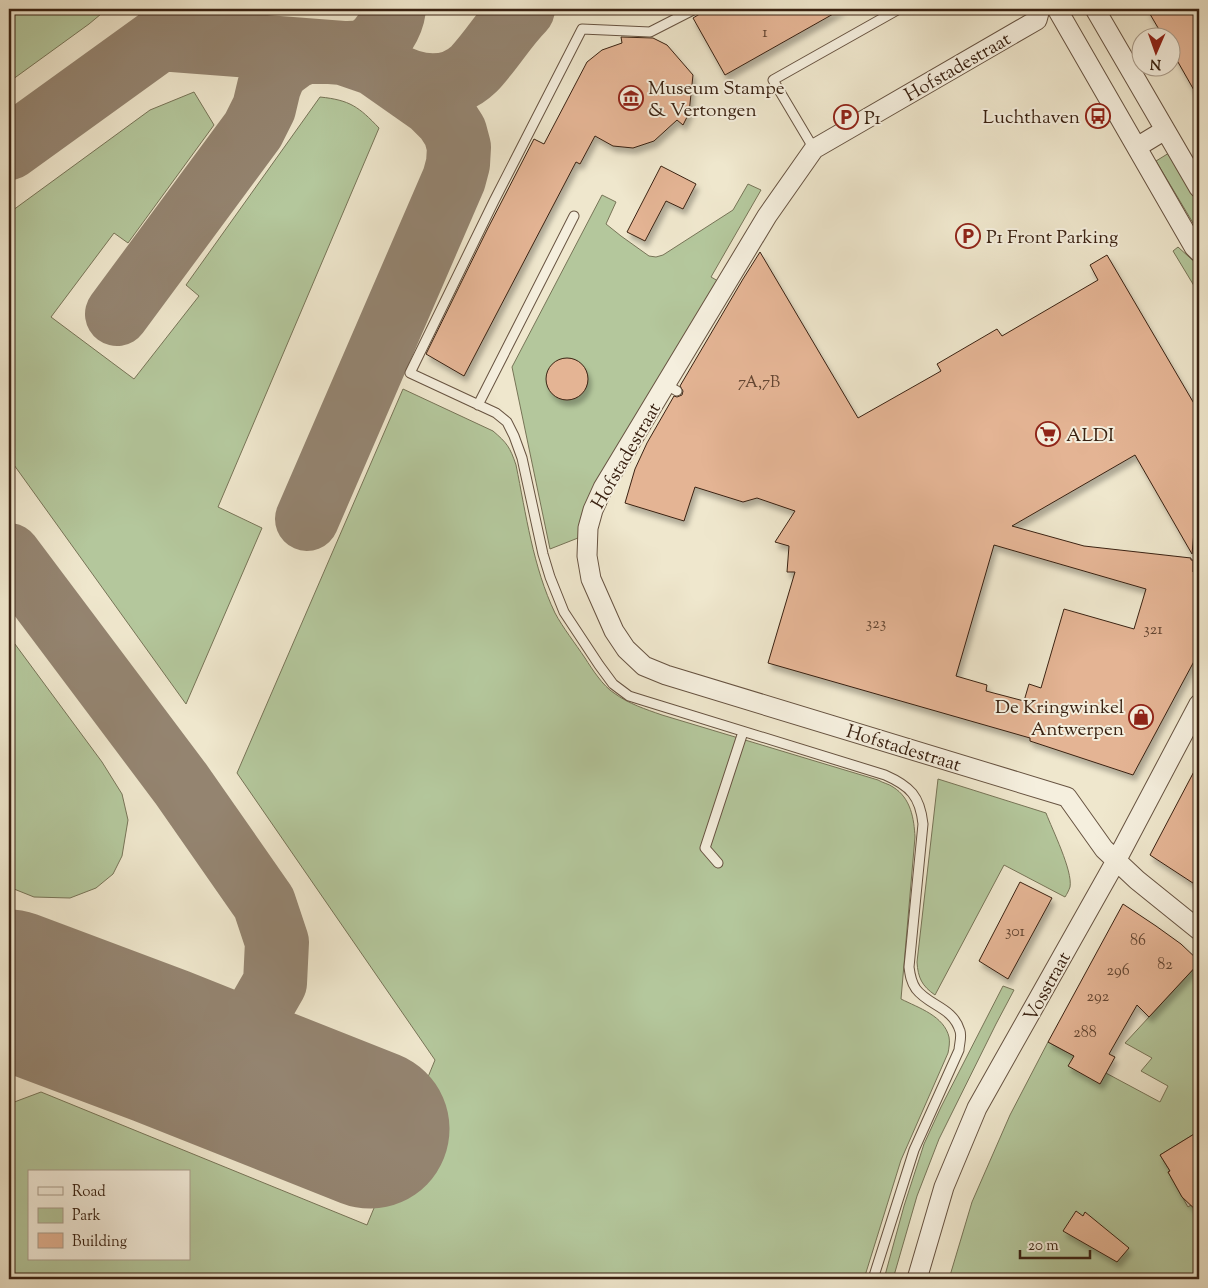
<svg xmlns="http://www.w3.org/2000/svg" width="1208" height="1288" font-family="'Sorts Mill Goudy',serif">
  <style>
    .green { fill: #b4c79c; stroke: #777457; fill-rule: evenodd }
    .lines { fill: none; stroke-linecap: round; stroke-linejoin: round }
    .taxiway { stroke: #948470; stroke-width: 64 }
    .runway { stroke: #948470; stroke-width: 159 }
    .building { fill: #e4b494; stroke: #3a2212; fill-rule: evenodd; filter: url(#shadow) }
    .service-casing { stroke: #675341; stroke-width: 11 }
    .minor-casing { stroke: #675341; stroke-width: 21 }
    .service { stroke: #f5efde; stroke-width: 9 }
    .minor { stroke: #f5efde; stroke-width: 19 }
    .labels { text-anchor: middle; stroke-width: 4; stroke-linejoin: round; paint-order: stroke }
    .number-label { font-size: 16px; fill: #644632 }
    .street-label { font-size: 19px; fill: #3a2212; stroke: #f5efde }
    .poi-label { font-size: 19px; fill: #3a2212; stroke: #f5efde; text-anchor: start }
  </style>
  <defs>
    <filter id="shadow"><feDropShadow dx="3" dy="5.5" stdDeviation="2.5" flood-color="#0004"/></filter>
  </defs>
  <rect width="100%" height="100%" fill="#efe7cd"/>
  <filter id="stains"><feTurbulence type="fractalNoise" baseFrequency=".004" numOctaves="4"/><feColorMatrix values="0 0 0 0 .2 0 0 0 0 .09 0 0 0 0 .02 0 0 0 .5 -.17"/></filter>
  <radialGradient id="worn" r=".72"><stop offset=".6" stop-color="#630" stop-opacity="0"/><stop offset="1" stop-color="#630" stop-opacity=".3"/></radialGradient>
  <path class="green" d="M9,9H107L89,24L9,82Z
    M194,92L214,125L128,243L114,233L51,317L134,379L199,296L186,285L320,97C350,100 359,107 379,128L218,507L262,528L186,704L9,458V213L150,110Z
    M1169,153L1199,203V233L1156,161Z
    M748,184L761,190L711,277L718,281L578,538L550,549L512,367L602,195L616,202L606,224L621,236L649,256L656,257L663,255L733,210Z
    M1178,247L1199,266V294L1173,251Z
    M403,389L493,431C507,443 510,447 516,465C526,514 533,567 555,613C563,628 575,643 585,658C592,669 603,686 614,693C629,704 645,709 662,715L878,780C883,783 889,784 893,787C911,798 914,819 915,837L901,999C919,1008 944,1016 949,1037C950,1042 949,1048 948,1053L901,1160L864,1279H9V1104L41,1092L367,1225L435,1060L237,773ZM29,1172H189V1259H29Z
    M9,636L102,762L122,794L128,820L122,856L113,874L96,888L70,898L34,897L9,887Z
    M938,779L1046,813C1052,829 1073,871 1070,887C1069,890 1067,894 1065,897L1004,865L935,995C922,986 918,978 917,962Z
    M1199,963V1117L1197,1118L1199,1122V1131L1160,1155L1170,1171L1168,1172L1188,1207L1191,1205L1199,1213V1279H949L972,1202L1010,1115L1048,1042L1160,1102L1168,1086L1141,1071L1152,1058L1125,1043Z
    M1003,986L1014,990L996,1024L939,1139L917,1196L893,1279H884L904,1206L924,1144L941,1107Z"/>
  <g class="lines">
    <path class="taxiway" d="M160,39L343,53C351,53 359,53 366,50C381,43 392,24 394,9
      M388,72C415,87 449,93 474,69C492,50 505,27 523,9
      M9,148L160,39L170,28L185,9
      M117,314L253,130L264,108L269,87L273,77L279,68L294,57L306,52H323
      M307,519L454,179L458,164L459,147L455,132L446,118L432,104L375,64L343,53
      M9,555L181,784L264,903L277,942L275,983L259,1011L243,1026L210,1041L161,1046"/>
    <path class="runway" d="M9,989L161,1046L370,1129"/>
  </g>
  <path class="building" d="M708,9H842L725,75L693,18Z
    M1147,9H1199V99L1170,48V38H1164Z
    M621,37L653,38L667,45L693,75L689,113L683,125L677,120L654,141L633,148L613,146L595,136L580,164L576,162L464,376L426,354L488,228L534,139L544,144L587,62L602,50L622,43Z
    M661,166L696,184L683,209L666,201L645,241L627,232Z
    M760,252L858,418L941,371L937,364L997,329L1002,336L1098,280L1090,265L1107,255L1199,412V510H1196L1192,554L1135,455L1012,526L1084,546L1191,558V560H1193V572L1199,573V652L1133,775L1030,741V738L768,663L795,572H787L789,546L775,542L795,511L757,498L743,502L695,487L684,521L625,503L635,469L647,443L674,396L677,397L682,395L683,391L680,386L743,279ZM994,545L1146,589L1134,629L1064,609L1041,688L1029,684L1024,701L986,691L987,685L956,676Z
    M546 379a21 21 0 1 1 42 0a21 21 0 1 1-42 0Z
    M1199,762V887L1150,855Z
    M1020,882L1052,898L1008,979L979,961Z
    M1123,904L1156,926L1181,944L1199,961V963L1149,1017L1137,1005L1109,1054L1115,1057L1100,1084L1068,1066L1074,1056L1048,1042Z
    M1199,1131V1213L1182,1197L1168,1172L1170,1171L1160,1155Z
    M1076,1211L1083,1216L1085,1212L1129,1248L1117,1262L1063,1231Z"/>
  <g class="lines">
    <defs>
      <path id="service" d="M695,9L650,32L582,29L494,201L410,373L496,413L507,422L514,436L522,458L543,554L550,577L564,612L599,665L613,684L629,696L645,701L885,775C910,786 920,796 923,824L909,967C910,975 911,982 916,989C929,1006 953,1007 960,1031C962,1037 959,1045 959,1050L914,1150L873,1279
        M814,149L773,80L899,9
        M665,384L677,391
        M478,405L574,216
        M718,863L705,848L743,732"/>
      <path id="minor" d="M1040,9L1037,20L814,149L767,216L603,488L593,510L588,528L587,556L591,579L614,631L626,649L644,666L666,675L1067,797L1104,849L1137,880L1199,930
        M1057,9L1194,247L1199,252
        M1095,9L1199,188
        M1137,147L1165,130
        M917,1279L944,1187L977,1108L1116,861L1199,704"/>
    </defs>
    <use href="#service" class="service-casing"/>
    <use href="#minor" class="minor-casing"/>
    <use href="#service" class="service"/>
    <use href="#minor" class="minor"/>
  </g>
  <defs>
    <symbol id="museum-ring" viewBox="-11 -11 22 22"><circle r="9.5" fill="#f5efde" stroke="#8f2418" stroke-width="1.5"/><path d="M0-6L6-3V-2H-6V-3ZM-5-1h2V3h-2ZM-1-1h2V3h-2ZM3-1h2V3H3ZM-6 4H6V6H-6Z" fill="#8f2418"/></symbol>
    <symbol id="bus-ring" viewBox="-11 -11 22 22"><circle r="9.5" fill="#f5efde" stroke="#8f2418" stroke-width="1.5"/><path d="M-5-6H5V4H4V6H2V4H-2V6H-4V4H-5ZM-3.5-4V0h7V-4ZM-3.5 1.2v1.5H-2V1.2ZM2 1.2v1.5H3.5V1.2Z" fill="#8f2418"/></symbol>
    <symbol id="parking-ring" viewBox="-11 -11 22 22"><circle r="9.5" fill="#f5efde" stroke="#8f2418" stroke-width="1.5"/><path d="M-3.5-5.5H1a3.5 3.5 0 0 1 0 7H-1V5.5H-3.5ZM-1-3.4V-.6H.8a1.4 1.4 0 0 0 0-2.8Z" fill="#8f2418"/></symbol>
    <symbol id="supermarket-ring" viewBox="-11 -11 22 22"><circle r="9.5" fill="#f5efde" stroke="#8f2418" stroke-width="1.5"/><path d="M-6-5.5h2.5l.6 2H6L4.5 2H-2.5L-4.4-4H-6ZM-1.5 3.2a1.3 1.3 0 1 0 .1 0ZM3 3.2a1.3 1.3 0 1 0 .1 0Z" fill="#8f2418"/></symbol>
    <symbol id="shop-ring" viewBox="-11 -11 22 22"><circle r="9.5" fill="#f5efde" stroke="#8f2418" stroke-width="1.5"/><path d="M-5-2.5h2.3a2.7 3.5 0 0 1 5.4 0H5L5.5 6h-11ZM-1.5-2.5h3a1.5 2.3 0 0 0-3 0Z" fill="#8f2418"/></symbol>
  </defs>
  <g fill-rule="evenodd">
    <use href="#museum-ring" x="617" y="84" width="28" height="28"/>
    <use href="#bus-ring" x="1084" y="102" width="28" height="28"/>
    <use href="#parking-ring" x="832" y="103" width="28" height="28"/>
    <use href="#parking-ring" x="954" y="222" width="28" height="28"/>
    <use href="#supermarket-ring" x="1034" y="420" width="28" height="28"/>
    <use href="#shop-ring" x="1127" y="703" width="28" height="28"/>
  </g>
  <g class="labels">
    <g class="number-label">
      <text x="765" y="37">1</text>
      <text x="759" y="387">7A,7B</text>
      <text x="876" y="628">323</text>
      <text x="1153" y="634">321</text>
      <text x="1015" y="936">301</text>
      <text x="1138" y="945">86</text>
      <text x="1165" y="969">82</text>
      <text x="1118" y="975">296</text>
      <text x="1098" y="1001">292</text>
      <text x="1085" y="1037">288</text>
    </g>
    <g class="street-label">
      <text transform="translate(957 66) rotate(-30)" y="7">Hofstadestraat</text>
      <text transform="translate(625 455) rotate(-60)" y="7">Hofstadestraat</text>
      <text transform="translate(904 747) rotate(17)" y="7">Hofstadestraat</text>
      <text transform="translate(1046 986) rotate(-61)" y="7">Vosstraat</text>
    </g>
    <g class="poi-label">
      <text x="648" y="94">Museum Stampe<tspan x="648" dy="22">&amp; Vertongen</tspan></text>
      <text x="1080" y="123" text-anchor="end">Luchthaven</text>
      <text x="864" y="124">P1</text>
      <text x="986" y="243">P1 Front Parking</text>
      <text x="1066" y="441">ALDI</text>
      <text x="1124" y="713" text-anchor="end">De Kringwinkel<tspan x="1124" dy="22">Antwerpen</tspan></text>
    </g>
  </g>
  <rect width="1208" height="1288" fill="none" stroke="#efe7cd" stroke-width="30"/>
  <rect x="10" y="10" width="1188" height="1268" fill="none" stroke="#3a2212" stroke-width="2.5"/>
  <rect x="15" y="15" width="1178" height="1258" fill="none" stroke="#3a2212"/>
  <rect x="28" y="1170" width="162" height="90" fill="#f5efde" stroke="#aa9d8c"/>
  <rect x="38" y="1187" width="25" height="8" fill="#f5efde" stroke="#aa9d8c"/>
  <text x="72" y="1196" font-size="15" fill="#3a2212">Road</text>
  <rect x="38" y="1208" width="25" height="15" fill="#b4c79c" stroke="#aa9d8c"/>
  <text x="72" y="1220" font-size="15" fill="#3a2212">Park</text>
  <rect x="38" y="1233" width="25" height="15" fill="#e4b494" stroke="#aa9d8c"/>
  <text x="72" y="1246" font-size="15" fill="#3a2212">Building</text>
  <g transform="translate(1156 52) rotate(182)"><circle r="24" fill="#f5efde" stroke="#aa9d8c"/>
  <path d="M0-4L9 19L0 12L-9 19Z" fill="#8f2418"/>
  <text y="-8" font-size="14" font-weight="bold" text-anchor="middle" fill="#3a2212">N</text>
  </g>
  <path d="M1020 1250v8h70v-8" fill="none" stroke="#3a2212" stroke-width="2.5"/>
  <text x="1028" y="1250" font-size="15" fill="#3a2212" stroke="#f5efde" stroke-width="4" paint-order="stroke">20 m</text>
  <rect width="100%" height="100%" filter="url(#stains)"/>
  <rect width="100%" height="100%" fill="url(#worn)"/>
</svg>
